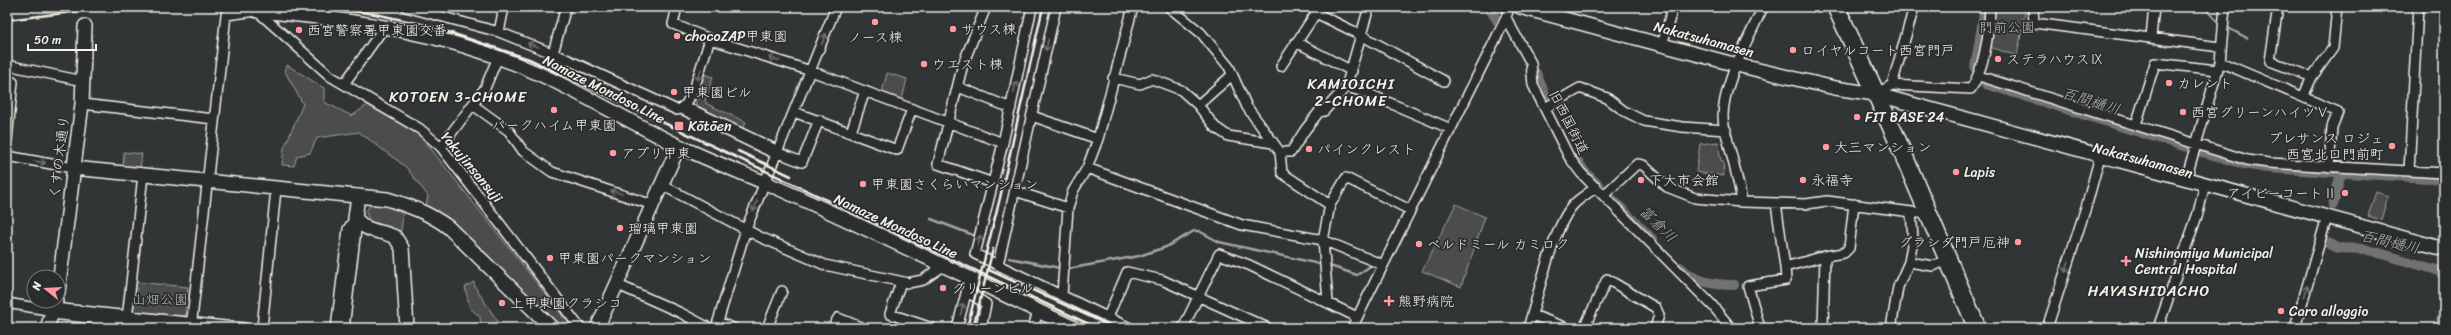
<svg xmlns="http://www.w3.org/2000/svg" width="2451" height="335" font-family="Sriracha,'Klee One',sans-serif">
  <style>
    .green { fill: #4b4d4c; stroke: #a09f9a }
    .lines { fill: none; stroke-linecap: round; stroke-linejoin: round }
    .stream { stroke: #a6a5a0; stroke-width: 2.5 }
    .canal { stroke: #727370; stroke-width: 10 }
    .street-casing { stroke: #f4f1e8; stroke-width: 12 }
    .secondary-casing { stroke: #f4f1e8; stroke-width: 16 }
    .highway-casing { stroke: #f4f1e8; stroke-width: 20 }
    .street { stroke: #2a2d2e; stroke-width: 9 }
    .secondary { stroke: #2a2d2e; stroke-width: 13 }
    .highway { stroke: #2a2d2e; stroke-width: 17 }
    .rail { stroke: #f4f1e8; stroke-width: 2.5 }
    .oneway { stroke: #71726f }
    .poi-dot { fill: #ff9aa2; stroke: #2a2d2e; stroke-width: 1.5 }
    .labels { text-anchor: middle; stroke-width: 3.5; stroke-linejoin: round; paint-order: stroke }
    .park-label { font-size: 14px; fill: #b9b8b1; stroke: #2a2d2e }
    .poi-label { font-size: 14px; fill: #f4f1e8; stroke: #2a2d2e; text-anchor: start }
    .street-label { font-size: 14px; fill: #f4f1e8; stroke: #2a2d2e }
    .neighbourhood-label { font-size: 15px; letter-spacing: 1px; fill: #f4f1e8; stroke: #2a2d2e }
    .water-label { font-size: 15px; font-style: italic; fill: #b3b2ac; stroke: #2a2d2e }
  </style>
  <rect width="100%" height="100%" fill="#323535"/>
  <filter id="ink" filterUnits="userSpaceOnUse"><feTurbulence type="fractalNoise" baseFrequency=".025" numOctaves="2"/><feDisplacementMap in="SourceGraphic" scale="8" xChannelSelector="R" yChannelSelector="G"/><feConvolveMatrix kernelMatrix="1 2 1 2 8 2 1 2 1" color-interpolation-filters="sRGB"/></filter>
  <g filter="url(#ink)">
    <path class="green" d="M1995,7H2026L2017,56L1990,47Z
      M287,65L324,88V102L352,116L367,105L420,135L562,315L565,328H561L462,236L426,206L428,196L406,167L359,132L317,138L310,153L297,156L294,166L282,165L284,148L303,104L284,70Z
      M887,73L907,79L902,100L882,93Z
      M703,74L713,77L705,100L707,104L746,122L743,129L696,106L695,100Z
      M1718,142L1721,161H1723L1724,176L1696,172L1700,144Z
      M124,152L142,154L140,169L123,168Z
      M2376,192L2388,196L2381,220L2368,216Z
      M372,203L391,207L403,214L401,231C385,228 369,229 366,211Z
      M1456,204L1485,217L1461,287L1422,271Z
      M135,282L188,287L185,317L132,311Z
      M474,282L475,287L502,328H481L480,317L470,308L465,287Z"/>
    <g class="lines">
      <path class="stream" d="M2112,7H2159
        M2204,7L2219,23
        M2228,28L2247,38
        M931,219L973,235
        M1009,258L1060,268
        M1327,265L1357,275L1372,265
        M1067,269L1139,256L1166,247L1194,231H1199L1219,242L1324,265
        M1539,312L1577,327"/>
      <path class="canal" d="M1491,11L1499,23
        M1975,68L1985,7
        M1536,73L1548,102
        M1986,84L2187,147
        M2199,151L2244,164L2268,168L2444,179
        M1576,159L1585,172L1652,239
        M2333,205L2341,173
        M2328,243L2338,248L2365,249L2437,270L2444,276
        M1680,267C1695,282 1714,285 1734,285
        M2439,328L2444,310"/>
      <defs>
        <path id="street" d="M406,7L499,32L564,58L677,110L684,108L694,89L710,39
          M677,7L673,24L710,39L811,71L1003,143
          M986,7L963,64L938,164L993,183
          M1032,7L1003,143L975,254L1130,328
          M1169,7L1201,33L1229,67L1247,107L1280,152L1282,173L1330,205L1323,240L1383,265
          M2033,7L2034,23L2220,47
          M2278,7L2270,61L2312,77
          M1506,18L1531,63L1533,85L1569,157L1581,173L1712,305L1731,328
          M499,32L504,7
          M2151,37L2154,7
          M1296,42L1352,71
          M1662,45L1673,7
          M553,53L566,7
          M2220,62L2338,112L2332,127L2329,167
          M7,65L83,81
          M1281,66L1316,13L1361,35L1444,81
          M1979,76L2247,160L2269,163L2444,173
          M1113,78L1140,84L1152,79L1181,90L1198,105L1215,127L1228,136L1273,143
          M344,84L385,26
          M1892,85L1914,7
          M958,87L1011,108
          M1346,87L1364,92L1451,129
          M1875,94L1892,85L1971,89C1985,66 1989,33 1990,7
          M2303,97L2312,77L2333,48L2337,7
          M82,104L214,119
          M473,105L509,131L523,151L552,172L653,205
          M1198,105L1232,75
          M1545,108L1580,88L1607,98L1624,111L1644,121L1682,127L1726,130
          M794,112L897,150L912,109
          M1032,116L1098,139
          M2136,125L2155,63L2217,70
          M851,132L865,91
          M7,140L13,82
          M441,147L485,88L498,57
          M776,152L802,162L819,120
          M1280,152H1291L1305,130L1319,112L1324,111L1346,87L1369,7
          M7,156L73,168
          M1087,168L1242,225L1323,240L1328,302
          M2409,171L2418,7
          M2186,179L2220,62L2225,7
          M662,185L760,237L825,265L908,283L923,280L943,266
          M1015,191L1068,208
          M1604,195L1637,164L1643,165L1667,187L1695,198L1742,202L1806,204L1827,201L1927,214
          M1742,202C1738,176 1730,151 1724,125C1717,94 1750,36 1763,7
          M1776,203L1785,267L1825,256L1823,328
          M1330,205L1346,178L1410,210
          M1825,256L1844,253L1849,248L1854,204
          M1909,262L1933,266L1947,260
          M998,265L1056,7
          M901,282L890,314L932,328
          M616,284L681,313L709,328
          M966,291L986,304L981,328
          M1062,295L1068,208L1073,191L1087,168L1098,139L1133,7
          M7,303L53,311
          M54,308L244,328
          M52,314L175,328
          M1532,315L1567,328
          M1108,317L1127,272L1162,280L1268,328
          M718,322L733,328
          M126,328L143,175
          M191,328L226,15L257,11L330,76L420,129L441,147L580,328
          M262,328L276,189
          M336,328L348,229L355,218
          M344,328L356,230L355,218
          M716,328L746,229L836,7
          M767,328L782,291
          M832,328L838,318L863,328
          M957,328L970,278
          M1033,328L1038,311
          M1183,328L1219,254L1249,265L1357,317
          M1352,328L1506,18L1509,7
          M1528,328C1538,297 1553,226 1574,204C1580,198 1589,193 1596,187
          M1584,328L1607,279L1656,308L1659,315L1655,328
          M1760,328L1748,286L1786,280L1785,267
          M1891,328L1898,287L1909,262L1913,239L1911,212
          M2047,328L2087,204L2100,156
          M2158,328L2198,213L2205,184
          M2295,328L2327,217"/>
        <path id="secondary" d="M253,7L257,11C353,19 448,33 537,73C586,95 631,123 679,146C717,164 756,178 793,195C888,238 981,284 1074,328
          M1520,7L1737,65L1835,88L1875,94L2444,249
          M684,108L776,152
          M73,168L387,199C410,206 429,213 448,227L552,328
          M358,196L355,218C369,234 378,229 395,237L402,248L407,328
          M58,292L82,104L85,26
          M47,328L56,301
          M597,328L679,146"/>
        <path id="highway" d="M1836,7L1895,135L1977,328"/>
      </defs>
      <use href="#street" class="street-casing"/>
      <use href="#secondary" class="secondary-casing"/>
      <use href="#highway" class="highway-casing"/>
      <use href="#street" class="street"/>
      <use href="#secondary" class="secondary"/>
      <use href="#highway" class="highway"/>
      <path class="rail" d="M325,7L375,14L430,26L529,59L1097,328
        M7,20L113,7
        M738,151L791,176
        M989,270L1115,328
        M967,328L1000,198L1043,7
        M973,328L993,249"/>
    </g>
    <defs><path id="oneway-shaft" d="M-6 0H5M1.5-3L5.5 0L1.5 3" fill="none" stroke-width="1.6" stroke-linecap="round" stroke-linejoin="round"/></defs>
    <g class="oneway">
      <use href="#oneway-shaft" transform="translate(824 39) rotate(-68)"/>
      <use href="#oneway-shaft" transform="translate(533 45) rotate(-159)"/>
      <use href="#oneway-shaft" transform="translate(1047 45) rotate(103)"/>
      <use href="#oneway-shaft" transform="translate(774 59) rotate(-163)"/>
      <use href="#oneway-shaft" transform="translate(699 75) rotate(109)"/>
      <use href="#oneway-shaft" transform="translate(1015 87) rotate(-78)"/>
      <use href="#oneway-shaft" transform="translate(40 162) rotate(10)"/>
      <use href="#oneway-shaft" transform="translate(616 192) rotate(-163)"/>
      <use href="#oneway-shaft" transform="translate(755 206) rotate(111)"/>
      <use href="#oneway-shaft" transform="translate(979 241) rotate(-76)"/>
      <use href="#oneway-shaft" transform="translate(2067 267) rotate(108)"/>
      <use href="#oneway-shaft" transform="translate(2306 291) rotate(-73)"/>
      <use href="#oneway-shaft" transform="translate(962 309) rotate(-75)"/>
    </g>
  </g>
  <g class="poi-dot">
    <circle cx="875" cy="22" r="4"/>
    <circle cx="953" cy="29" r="4"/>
    <circle cx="299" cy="30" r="4"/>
    <circle cx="677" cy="36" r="4"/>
    <circle cx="1793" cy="50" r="4"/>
    <circle cx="1998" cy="59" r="4"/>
    <circle cx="924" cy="64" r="4"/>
    <circle cx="2169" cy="83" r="4"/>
    <circle cx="674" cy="92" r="4"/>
    <circle cx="554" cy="110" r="4"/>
    <circle cx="2183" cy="112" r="4"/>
    <circle cx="1857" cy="117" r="4"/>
    <rect x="674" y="121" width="10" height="10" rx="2"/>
    <circle cx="2392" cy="146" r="4"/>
    <circle cx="1826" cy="147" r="4"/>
    <circle cx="1309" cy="149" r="4"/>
    <circle cx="613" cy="153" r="4"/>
    <circle cx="1956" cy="172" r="4"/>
    <circle cx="1641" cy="180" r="4"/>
    <circle cx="1803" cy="180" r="4"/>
    <circle cx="863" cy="184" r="4"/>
    <circle cx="2345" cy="193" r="4"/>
    <circle cx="620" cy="228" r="4"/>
    <circle cx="2018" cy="242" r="4"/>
    <circle cx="1419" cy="244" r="4"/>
    <circle cx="550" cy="258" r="4"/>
    <path d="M2124 255h4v4h4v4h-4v4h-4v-4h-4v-4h4z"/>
    <circle cx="943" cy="288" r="4"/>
    <path d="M1387 295h4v4h4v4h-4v4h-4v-4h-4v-4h4z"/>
    <circle cx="502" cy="303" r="4"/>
    <circle cx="2281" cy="311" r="4"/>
  </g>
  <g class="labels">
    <g class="park-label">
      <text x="2007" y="32">門前公園</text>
      <text x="160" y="304">山畑公園</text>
    </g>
    <g class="poi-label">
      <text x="961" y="34">サウス棟</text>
      <text x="307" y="35">西宮警察署甲東園交番</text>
      <text x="685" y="41">chocoZAP甲東園</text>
      <text x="875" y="42" text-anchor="middle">ノース棟</text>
      <text x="1801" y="55">ロイヤルコート西宮門戸</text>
      <text x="2006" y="64">ステラハウスⅨ</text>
      <text x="932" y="69">ウエスト棟</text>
      <text x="2177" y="88">カレント</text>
      <text x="682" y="97">甲東園ビル</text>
      <text x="2191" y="117">西宮グリーンハイツⅤ</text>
      <text x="1865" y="122">FIT BASE 24</text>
      <text x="554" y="130" text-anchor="middle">パークハイム甲東園</text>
      <text x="688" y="131">Kōtōen</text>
      <text x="2384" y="143" text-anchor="end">プレサンス ロジェ<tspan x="2384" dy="16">西宮北口門前町</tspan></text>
      <text x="1834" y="152">大三マンション</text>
      <text x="1317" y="154">パインクレスト</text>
      <text x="621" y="158">アプリ甲東</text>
      <text x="1964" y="177">Lapis</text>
      <text x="1649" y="185">下大市会館</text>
      <text x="1811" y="185">永福寺</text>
      <text x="871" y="189">甲東園さくらいマンション</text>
      <text x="2337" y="198" text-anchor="end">アイビーコートⅡ</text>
      <text x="628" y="233">瑠璃甲東園</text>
      <text x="2010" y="247" text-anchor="end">グランダ門戸厄神</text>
      <text x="1427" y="249">ベルドミール カミロク</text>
      <text x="2135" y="258">Nishinomiya Municipal<tspan x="2135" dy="16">Central Hospital</tspan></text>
      <text x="558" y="263">甲東園パークマンション</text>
      <text x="951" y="293">グリーンビル</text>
      <text x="1398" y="306">熊野病院</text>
      <text x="510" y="308">上甲東園クラシコ</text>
      <text x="2289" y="316">Caro alloggio</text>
    </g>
    <g class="street-label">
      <text transform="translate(1704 39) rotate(15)" y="5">Nakatsuhamasen</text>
      <text transform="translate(604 89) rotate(27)" y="5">Namaze Mondoso Line</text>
      <text transform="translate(1569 122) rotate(63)" y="5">旧西国街道</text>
      <text transform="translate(59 157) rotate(-83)" y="5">くすの木通り</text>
      <text transform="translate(2143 160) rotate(15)" y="5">Nakatsuhamasen</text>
      <text transform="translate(472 167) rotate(50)" y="5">Yakujinsansuji</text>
      <text transform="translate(896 226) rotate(25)" y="5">Namaze Mondoso Line</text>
    </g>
    <g class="neighbourhood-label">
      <text x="1351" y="89">KAMIOICHI<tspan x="1351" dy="17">2-CHOME</tspan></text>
      <text x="458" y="102">KOTOEN 3-CHOME</text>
      <text x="2149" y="296">HAYASHIDACHO</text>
    </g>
    <g class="water-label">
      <text transform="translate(2091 101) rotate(17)" y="5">百間樋川</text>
      <text transform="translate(1658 224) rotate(45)" y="5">富倉川</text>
      <text transform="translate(2390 242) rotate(13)" y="5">百間樋川</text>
    </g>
  </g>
  <rect width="2451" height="335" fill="none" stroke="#2a2d2e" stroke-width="24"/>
  <rect x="12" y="12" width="2427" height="311" fill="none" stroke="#f4f1e8" stroke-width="1.5" filter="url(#ink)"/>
  <g transform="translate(46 289) rotate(288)"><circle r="19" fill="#2a2d2e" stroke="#7b7b78"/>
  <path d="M0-3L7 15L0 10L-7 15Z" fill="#ff9aa2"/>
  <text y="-6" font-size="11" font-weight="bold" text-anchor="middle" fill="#f4f1e8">N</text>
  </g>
  <path d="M28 44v6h68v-6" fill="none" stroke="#f4f1e8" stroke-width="2"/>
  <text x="34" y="44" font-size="12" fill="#f4f1e8" stroke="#2a2d2e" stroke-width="3" paint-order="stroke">50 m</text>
</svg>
